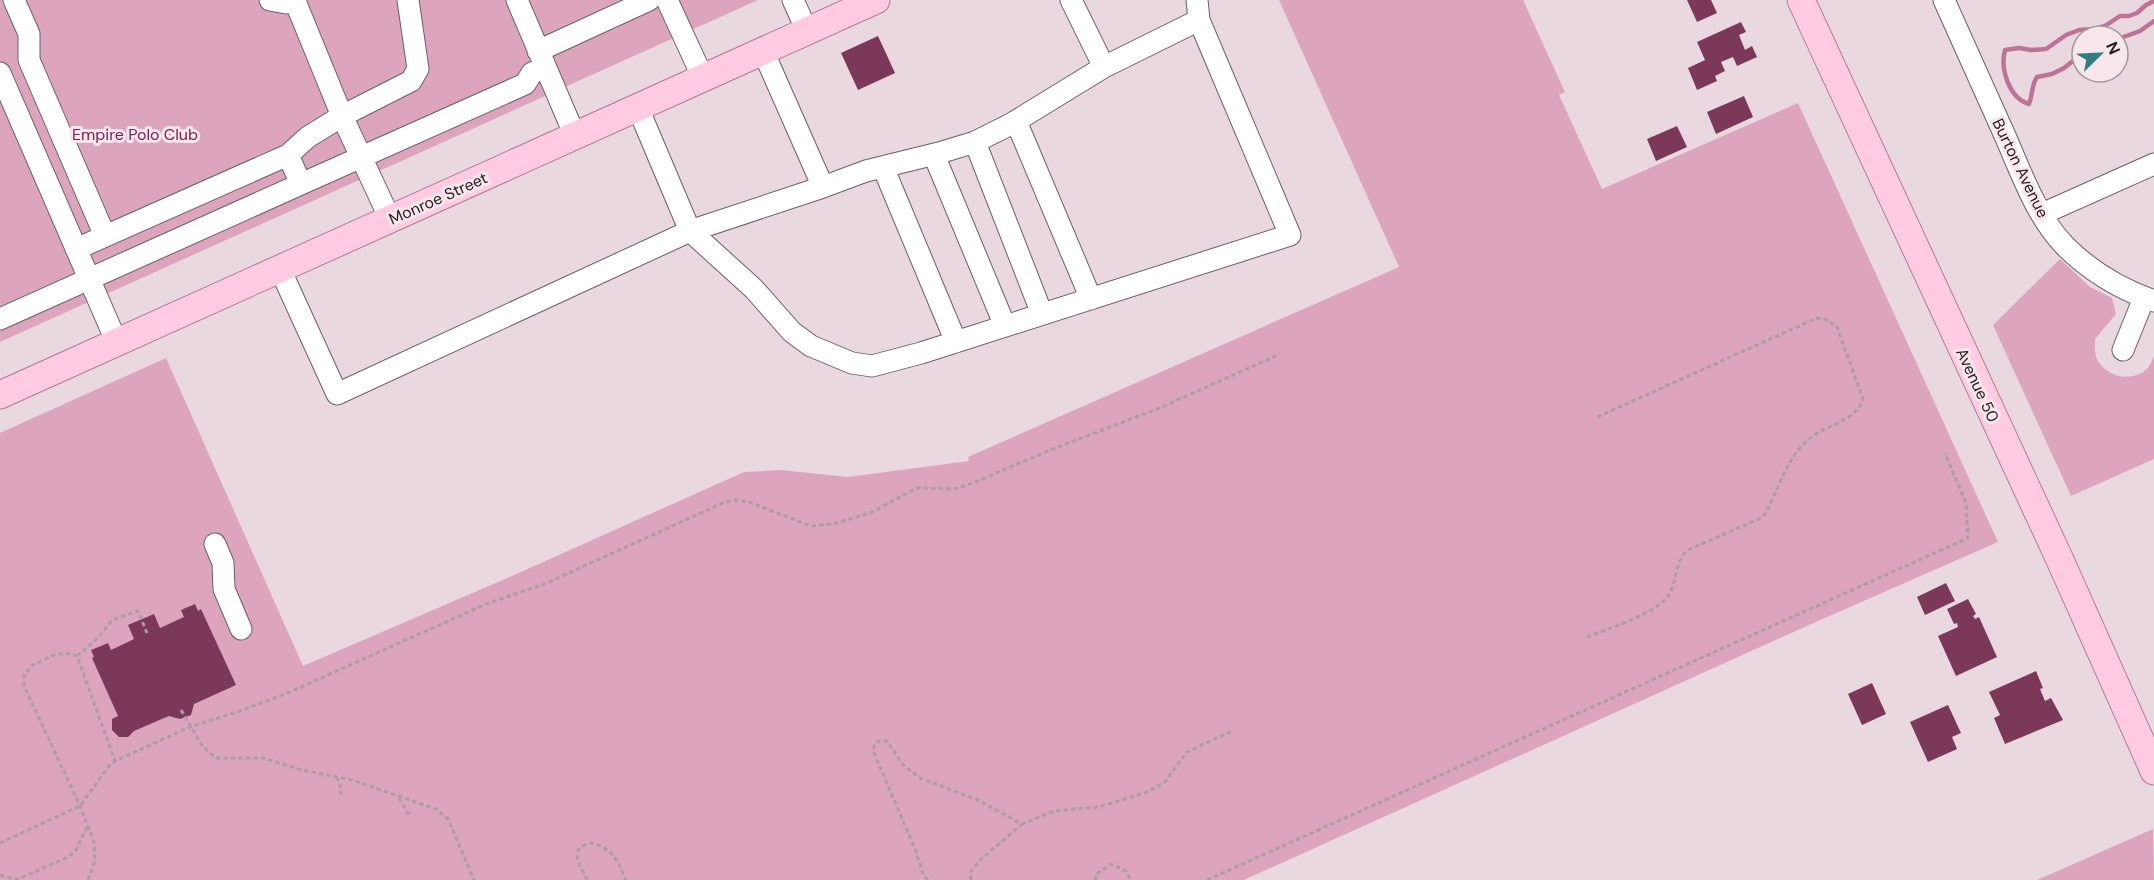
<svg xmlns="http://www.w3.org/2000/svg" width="2154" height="880" font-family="'DM Sans',sans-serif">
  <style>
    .green { fill: #dda4bd }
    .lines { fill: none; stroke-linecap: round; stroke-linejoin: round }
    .stream { stroke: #bd7395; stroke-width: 4.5 }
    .building { fill: #7b3859 }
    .minor-casing { stroke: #6e5e65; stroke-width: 23 }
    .major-casing { stroke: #b37892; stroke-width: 29 }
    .path { stroke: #ab9da3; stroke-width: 3; stroke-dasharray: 4.5 3; stroke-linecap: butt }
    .minor { stroke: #fff; stroke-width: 21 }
    .major { stroke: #ffcbe2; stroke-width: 27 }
    .labels { text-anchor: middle; stroke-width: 6; stroke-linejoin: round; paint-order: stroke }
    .park-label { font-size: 16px; fill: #7a2151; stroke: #f8e6ed }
    .street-label { font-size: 16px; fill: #262022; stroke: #f8e6ed }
  </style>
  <rect width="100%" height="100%" fill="#ead8e0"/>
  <path class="green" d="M0,0H758L0,342Z
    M1279,0H1523L1565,92L1559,95L1602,189L1798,103L1998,542L1809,625L1244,880H0V433L166,358L303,666L505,579L744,472L781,470L848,477L969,461L968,457L1399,267Z
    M2060,259L2090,287L2112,298L2116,314L2095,339C2095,346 2094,353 2097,359C2106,377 2131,383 2147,369C2150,366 2152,360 2154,356V459L2071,496L1993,325Z
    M2153,829L2154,880H2037Z"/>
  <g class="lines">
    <path class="stream" d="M2118,39L2140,31L2154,21
      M2082,54L2064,68L2052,74L2037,77C2031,86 2033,94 2029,104C2009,98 2000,69 2005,50L2019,48L2031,50L2046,49L2066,35L2079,30L2094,29L2105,26L2120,16H2129L2137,13L2146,5L2154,1"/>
  </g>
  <path class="building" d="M1687,0H1711L1717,13L1697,22Z
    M1741,22L1746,32L1739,35L1745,50L1752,46L1757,57L1737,66L1733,57L1721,62L1725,71L1715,76L1717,81L1697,90L1688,68L1705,60L1697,42Z
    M878,36L895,73L858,90L841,53Z
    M1744,96L1753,117L1716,134L1707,112Z
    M1677,126L1687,147L1656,161L1647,139Z
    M1946,583L1955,601L1925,615L1917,597Z
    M1968,599L1976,614L1973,616L1975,619L1979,617L1997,657L1956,676L1938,636L1958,627L1957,623L1954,624L1947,609Z
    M195,604L198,611L201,609L236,685L194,704L191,715L180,719L169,716L134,731L128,737H119L112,730V719L118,716L92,658L94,657L91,650L108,643L111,650L134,639L128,625L154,614L160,628L184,617L181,610Z
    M2036,671L2043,688L2040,689L2045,701L2051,698L2063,720L2005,744L1994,718L2000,715L1989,692Z
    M1872,683L1886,714L1862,725L1848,694Z
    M1948,705L1961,733L1952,737L1957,749L1928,762L1910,722Z"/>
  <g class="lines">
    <defs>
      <path id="minor" d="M14,0L29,34V60L105,236
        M270,0L286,3L296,0
        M517,0L575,136
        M667,0L703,78
        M793,0L807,31
        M1944,0C1965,46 1985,92 2006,138C2022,175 2037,217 2065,246C2091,272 2120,289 2154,301
        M295,1L342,116L390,219
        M538,51L649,0
        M763,51L823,187L866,171L939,153L975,142L1011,124L1104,67L1071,0
        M1104,67L1199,20L1197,0
        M0,73L117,343
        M638,108L690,231L823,187
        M1016,121L1091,299
        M975,142L1042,314
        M934,155L1005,326
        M883,167L956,342
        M301,184L525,84L532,73L545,67
        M2042,214L2154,164
        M76,249L288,155L308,137L342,116L411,81L418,69L408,0
        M280,269L337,394L690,231L754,289L792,332L811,346L852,363L872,366L921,353L1290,235L1199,20
        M0,319L301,184L288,155
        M2123,350L2144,298
        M215,544L223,563L224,589L241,629"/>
      <path id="major" d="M1801,0L2060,560L2154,771
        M0,395L876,0"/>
    </defs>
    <use href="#minor" class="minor-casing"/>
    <use href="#major" class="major-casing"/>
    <path class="path" d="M1587,637C1609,628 1658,614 1670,593C1677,579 1676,559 1688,550L1761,518L1766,513C1778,489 1787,458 1808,440C1824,425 1856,422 1863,399L1837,327L1825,319L1817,318L1595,418
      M77,656L98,638L112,620L138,611L147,633
      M181,710L203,747L216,758H263L302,770L352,780L436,809L448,819L474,880
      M336,777L340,783L341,795
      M399,798L409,815
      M0,843L80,806L109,766L115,761L190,727L237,712L290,692L486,604L547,583L725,502L735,500L749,502L811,526L833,524L870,513L917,488L954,489L968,485L1048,451L1162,407L1280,354
      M0,875L14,879H18L68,857L76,850L87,827
      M88,880L95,861L94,842L80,806L24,686V676L31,666L54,655L65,653L77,656L115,761
      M587,880C580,865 567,847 592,843C613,849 618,861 626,880
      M928,880L924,876L915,849L874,753V746L878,741H887L903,765L920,778L978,800L1022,824L1054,811L1098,807L1145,793L1164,783L1187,752L1234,730
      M971,880L970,873L979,861L1022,824
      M1096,880L1095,875L1111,864L1126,871L1131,880
      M1207,880L1968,538L1966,503L1945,453"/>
    <use href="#minor" class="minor"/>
    <use href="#major" class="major"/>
  </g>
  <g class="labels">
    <g class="park-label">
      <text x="135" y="140">Empire Polo Club</text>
    </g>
    <g class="street-label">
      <text transform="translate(2021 168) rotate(64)" y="6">Burton Avenue</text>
      <text transform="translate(438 198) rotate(-24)" y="6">Monroe Street</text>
      <text transform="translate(1978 385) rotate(65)" y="6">Avenue 50</text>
    </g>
  </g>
  <g transform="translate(2100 54) rotate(66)"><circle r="28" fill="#f8e6ed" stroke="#a4979c" stroke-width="1.5"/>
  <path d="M0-4.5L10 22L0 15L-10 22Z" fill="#337c81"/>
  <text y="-9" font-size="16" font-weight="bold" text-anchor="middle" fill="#262022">N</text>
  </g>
</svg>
